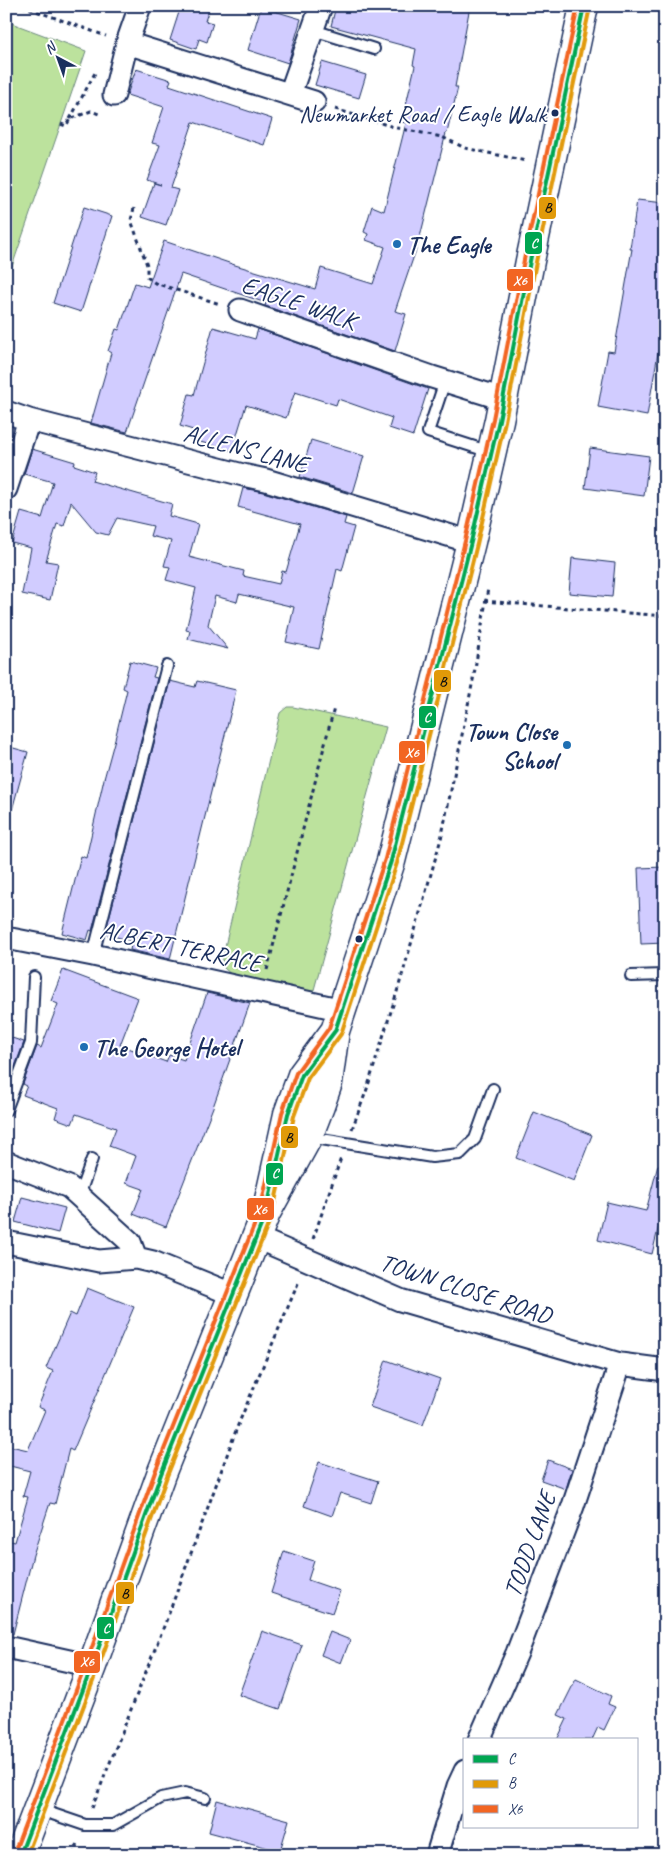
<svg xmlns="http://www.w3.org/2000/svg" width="671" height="1861" font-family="Caveat,sans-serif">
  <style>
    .green { fill: #bce29d; stroke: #6c887e }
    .building { fill: #d1ccff; stroke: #1b2f5e }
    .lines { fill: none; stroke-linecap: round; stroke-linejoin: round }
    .service-casing { stroke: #1b2f5e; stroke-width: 14 }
    .minor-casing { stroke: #1b2f5e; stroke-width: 25 }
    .primary-casing { stroke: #1b2f5e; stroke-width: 31 }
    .path { stroke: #1b2f5e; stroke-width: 3; stroke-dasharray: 4 4; stroke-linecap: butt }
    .service { stroke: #fff; stroke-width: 10 }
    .minor { stroke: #fff; stroke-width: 21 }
    .primary { stroke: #fff; stroke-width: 28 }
    .bus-1-casing { stroke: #fff; stroke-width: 8 }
    .bus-2-casing { stroke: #fff; stroke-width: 8 }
    .bus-3-casing { stroke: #fff; stroke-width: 8 }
    .bus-1 { stroke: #00a651; stroke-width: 4 }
    .bus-2 { stroke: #e19a09; stroke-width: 4 }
    .bus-3 { stroke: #f26522; stroke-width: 4 }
    .bus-dot { fill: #1b2f5e; stroke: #fff; stroke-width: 2 }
    .poi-dot { fill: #1f6fb2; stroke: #fff; stroke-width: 2 }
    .labels { text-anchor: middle; stroke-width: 4; stroke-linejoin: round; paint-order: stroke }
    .bus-label { font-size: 24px; fill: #1b2f5e; stroke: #fff; text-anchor: end }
    .poi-label { font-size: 25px; font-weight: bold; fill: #1b2f5e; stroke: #fff; text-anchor: start }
    .street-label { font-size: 25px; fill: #1b2f5e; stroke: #fff }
    .line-badge { stroke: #fff; stroke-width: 2 }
    .badge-label { font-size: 14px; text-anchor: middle; font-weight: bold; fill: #fff }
    .pale-badge-label { font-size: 14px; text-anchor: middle; font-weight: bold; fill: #111 }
  </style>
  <rect width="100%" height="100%" fill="#fff"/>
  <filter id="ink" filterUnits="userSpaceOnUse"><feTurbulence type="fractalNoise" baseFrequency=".02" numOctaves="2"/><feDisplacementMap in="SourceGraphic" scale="10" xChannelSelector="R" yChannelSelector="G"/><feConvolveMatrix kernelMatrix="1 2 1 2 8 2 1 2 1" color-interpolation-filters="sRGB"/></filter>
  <g filter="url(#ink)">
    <path class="green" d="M6,21L86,51L6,284Z
      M287,707H293L386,727L312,997L233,976L224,968L222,959L280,713Z"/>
    <path class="building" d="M181,6H210L205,21L213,23L210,32L207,42L199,39L196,49L170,40Z
      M336,6H470L455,87H458L447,133H446L419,241L395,311L406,314L395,351L265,306L266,303L181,274L127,432L91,423L111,353L108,351L116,329L119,330L135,283L148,287L164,241L235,265L315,289L321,268L373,284L385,247L366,240L368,234L364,232L372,206L384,211L406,123L402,122L415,66L413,65L416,49L331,26Z
      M261,7L301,19L288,63L248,50Z
      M322,62L366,75L359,98L315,85Z
      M136,69L171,80L169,85L272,119L264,145L193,122L171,188L178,190L166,225L142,217L154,183L161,185L147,180L160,145L152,143L164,107L127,95Z
      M637,200L665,203V313L647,416L598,407L608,351L614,352L632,249H630Z
      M84,207L112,216L81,312L53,303Z
      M213,327L255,339L258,329L428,389L413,436L389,428L392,418L338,399L336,405L295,392L286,418L246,405L232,451L190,439L193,430L180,426L189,394L194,395Z
      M311,440L364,456L353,493L300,477Z
      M590,448L649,456L644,496L585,488Z
      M32,449L75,462L74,465L95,472L92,481L172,504L169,516L198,524L189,557L244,571L243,576L279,584L282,571L286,572L300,524L238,507L243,488L263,492L346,517L344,524L354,527L342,571L337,569L319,649L286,642L294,607L239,594L237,602L215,596L208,625L228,649L188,639L190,631L186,630L196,588L166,580L170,567L164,566L171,541L150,536L153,526L117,518L108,535L96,532L71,502L64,526L57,524L46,561L58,563L50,600L22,594L31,548L12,543L21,512L42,518L53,482L24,474Z
      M572,558L615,563L612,597L569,593Z
      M130,661L156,668L153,677L157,678L92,931L90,930L87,940L62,933L81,856L86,858L104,779L116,735L127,690L123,688Z
      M170,681L195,687L197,681L236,690L170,959L130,950L132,941L105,934Z
      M6,746L28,752L12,810L6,809Z
      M665,867V943L641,944L638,868Z
      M63,970L138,998L120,1045L166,1062L169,1055L184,1060L207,993L250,1003L213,1107L166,1227L133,1214L143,1189L126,1183L136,1156L109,1146L116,1128L76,1114L72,1124L55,1118L58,1108L23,1095L27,1086L23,1084L37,1046L41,1048L58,1004L51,1001Z
      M6,1036L24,1042L10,1080L6,1079Z
      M534,1112L592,1135L574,1181L516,1158Z
      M658,1165L665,1166V1222L660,1221L652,1254L598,1240L607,1202L646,1211Z
      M22,1197L65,1208L58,1233L15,1222Z
      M87,1288L134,1307L73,1451L69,1449L55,1504L50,1503L33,1555L13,1634L6,1633V1540L15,1542L28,1497L23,1496L30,1471L6,1465V1445L28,1450L45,1410L38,1407L53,1371L46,1368L70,1313L76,1316Z
      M386,1360L440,1379L423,1425L370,1407Z
      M548,1460L572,1469L566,1489L541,1480Z
      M319,1462L378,1481L371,1503L340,1493L332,1516L304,1506Z
      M284,1551L314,1561L308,1580L340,1591L332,1613L271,1593Z
      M262,1631L302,1645L280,1709L239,1695Z
      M330,1632L350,1640L341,1663L321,1655Z
      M576,1679L611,1696L608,1704L615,1707L604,1730L598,1727L592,1740H557L567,1719L558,1715Z
      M217,1800L289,1820L280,1851L209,1832Z"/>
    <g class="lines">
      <defs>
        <path id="service" d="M313,30L374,49
          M445,381L428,432L490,452
          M93,955L167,666
          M631,976L665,975
          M6,1110L31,1043L34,977
          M309,1137L432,1157L460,1154L475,1139L493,1089
          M79,1196L92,1159
          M38,1809L85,1825H113L161,1798L185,1793L205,1798"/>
        <path id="minor" d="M140,6L127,43L314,102
          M290,94L321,6
          M114,95L127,43
          M240,310L432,377L503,399
          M6,412L29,420L247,476L266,480L471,542
          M6,489L29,420
          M6,938L93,955L343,1010
          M6,1162L69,1187L130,1242L136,1258
          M257,1238L400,1300L620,1364L665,1370
          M6,1242L99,1261L136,1258L153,1262L234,1295
          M6,1647L92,1666
          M479,1740L517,1653L573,1506L620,1364
          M437,1855L458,1786L465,1771"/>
        <path id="primary" d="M266,1213L308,1137L320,1106L328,1083L335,1031L391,861L471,542L499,420L530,261L584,6
          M20,1855L92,1666L161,1474L266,1213L288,1114L302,1075L334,1032"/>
      </defs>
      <use href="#service" class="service-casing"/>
      <use href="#minor" class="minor-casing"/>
      <use href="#primary" class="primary-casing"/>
      <path class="path" d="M22,6L106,36
        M335,109L397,128L442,137L465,148L526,161
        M70,119L95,73
        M61,124L66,126L70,119L91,111L99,114
        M134,208L131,220L147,265V277L155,283L220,304
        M484,601L665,616
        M267,970L334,708
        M352,1129L367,1089L404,969L442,835L474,675L488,588
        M313,1239L341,1158
        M92,1808L168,1616L238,1425L299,1281
        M73,1855L79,1841"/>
      <use href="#service" class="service"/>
      <use href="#minor" class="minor"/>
      <use href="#primary" class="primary"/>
      <defs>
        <path id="bus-1" d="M20,1855L92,1666L161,1474L266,1213L288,1114L302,1075L335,1031L391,861L471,542L499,420L530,261L584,6"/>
        <path id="bus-2" d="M27,1855L98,1668L167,1476L272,1215L294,1116L308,1078L341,1034L397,863L477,544L505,421L536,262L590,7"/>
        <path id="bus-3" d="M14,1853L86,1664L155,1472L260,1211L282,1113L296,1073L329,1028L385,859L465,541L493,419L524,260L578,6"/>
      </defs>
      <use href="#bus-1" class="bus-1-casing"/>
      <use href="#bus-2" class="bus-2-casing"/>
      <use href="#bus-3" class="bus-3-casing"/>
      <use href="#bus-1" class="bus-1"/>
      <use href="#bus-2" class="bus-2"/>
      <use href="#bus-3" class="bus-3"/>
    </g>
  </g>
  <g class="bus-dot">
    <circle cx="555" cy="113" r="4.5"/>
    <circle cx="359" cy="939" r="4.5"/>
  </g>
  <g class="poi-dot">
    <circle cx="397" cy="244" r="5"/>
    <circle cx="567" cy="745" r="5"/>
    <circle cx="84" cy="1047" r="5"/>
  </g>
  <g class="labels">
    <g class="bus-label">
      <text x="546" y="122">Newmarket Road / Eagle Walk</text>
    </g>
    <g class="poi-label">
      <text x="407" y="253">The Eagle</text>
      <text x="557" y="740" text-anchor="end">Town Close<tspan x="557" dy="29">School</tspan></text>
      <text x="94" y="1056">The George Hotel</text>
    </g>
    <g class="street-label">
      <text transform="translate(299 302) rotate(19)" y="9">EAGLE WALK</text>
      <text transform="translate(246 448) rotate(15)" y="9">ALLENS LANE</text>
      <text transform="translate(181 946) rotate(12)" y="9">ALBERT TERRACE</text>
      <text transform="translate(466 1288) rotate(18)" y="9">TOWN CLOSE ROAD</text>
      <text transform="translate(529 1544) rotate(-70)" y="9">TODD LANE</text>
    </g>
  </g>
  <g class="line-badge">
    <rect x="538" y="196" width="19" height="24" rx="5" fill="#e19a09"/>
    <rect x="524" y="231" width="19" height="24" rx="5" fill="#00a651"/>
    <rect x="506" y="268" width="28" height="24" rx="5" fill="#f26522"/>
    <rect x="433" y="669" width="19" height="24" rx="5" fill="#e19a09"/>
    <rect x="418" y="705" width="19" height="24" rx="5" fill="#00a651"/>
    <rect x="398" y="740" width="28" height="24" rx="5" fill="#f26522"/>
    <rect x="280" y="1125" width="19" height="24" rx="5" fill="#e19a09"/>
    <rect x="265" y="1162" width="19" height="24" rx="5" fill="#00a651"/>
    <rect x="246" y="1197" width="29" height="24" rx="5" fill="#f26522"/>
    <rect x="115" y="1581" width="20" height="24" rx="5" fill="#e19a09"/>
    <rect x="96" y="1616" width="19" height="24" rx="5" fill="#00a651"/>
    <rect x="73" y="1650" width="28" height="24" rx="5" fill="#f26522"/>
  </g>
  <g class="badge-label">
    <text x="534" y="248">C</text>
    <text x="520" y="285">X6</text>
    <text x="427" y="722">C</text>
    <text x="412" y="757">X6</text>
    <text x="275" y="1178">C</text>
    <text x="260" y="1214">X6</text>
    <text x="106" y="1633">C</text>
    <text x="87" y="1666">X6</text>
  </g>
  <g class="pale-badge-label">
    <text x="548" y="212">B</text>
    <text x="443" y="686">B</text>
    <text x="289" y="1142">B</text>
    <text x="125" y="1598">B</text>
  </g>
  <rect width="671" height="1861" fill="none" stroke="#fff" stroke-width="25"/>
  <rect x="12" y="12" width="646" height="1836" fill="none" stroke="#1b2f5e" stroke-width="2" filter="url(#ink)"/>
  <rect x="463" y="1738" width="175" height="90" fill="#ffffff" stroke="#a4acbf"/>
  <rect x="473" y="1755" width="25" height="8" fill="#00a651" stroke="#a4acbf"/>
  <text x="508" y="1764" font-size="15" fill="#1b2f5e">C</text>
  <rect x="473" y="1780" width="25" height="8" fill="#e19a09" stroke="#a4acbf"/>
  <text x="508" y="1788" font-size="15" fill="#1b2f5e">B</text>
  <rect x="473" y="1805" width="25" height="8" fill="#f26522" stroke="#a4acbf"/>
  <text x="508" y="1814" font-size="15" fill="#1b2f5e">X6</text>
  <g transform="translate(58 58) rotate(319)" stroke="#ffffff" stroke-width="4" paint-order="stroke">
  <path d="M0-4L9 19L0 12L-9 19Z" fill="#1b2f5e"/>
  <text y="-8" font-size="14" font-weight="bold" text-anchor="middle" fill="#1b2f5e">N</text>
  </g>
</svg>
